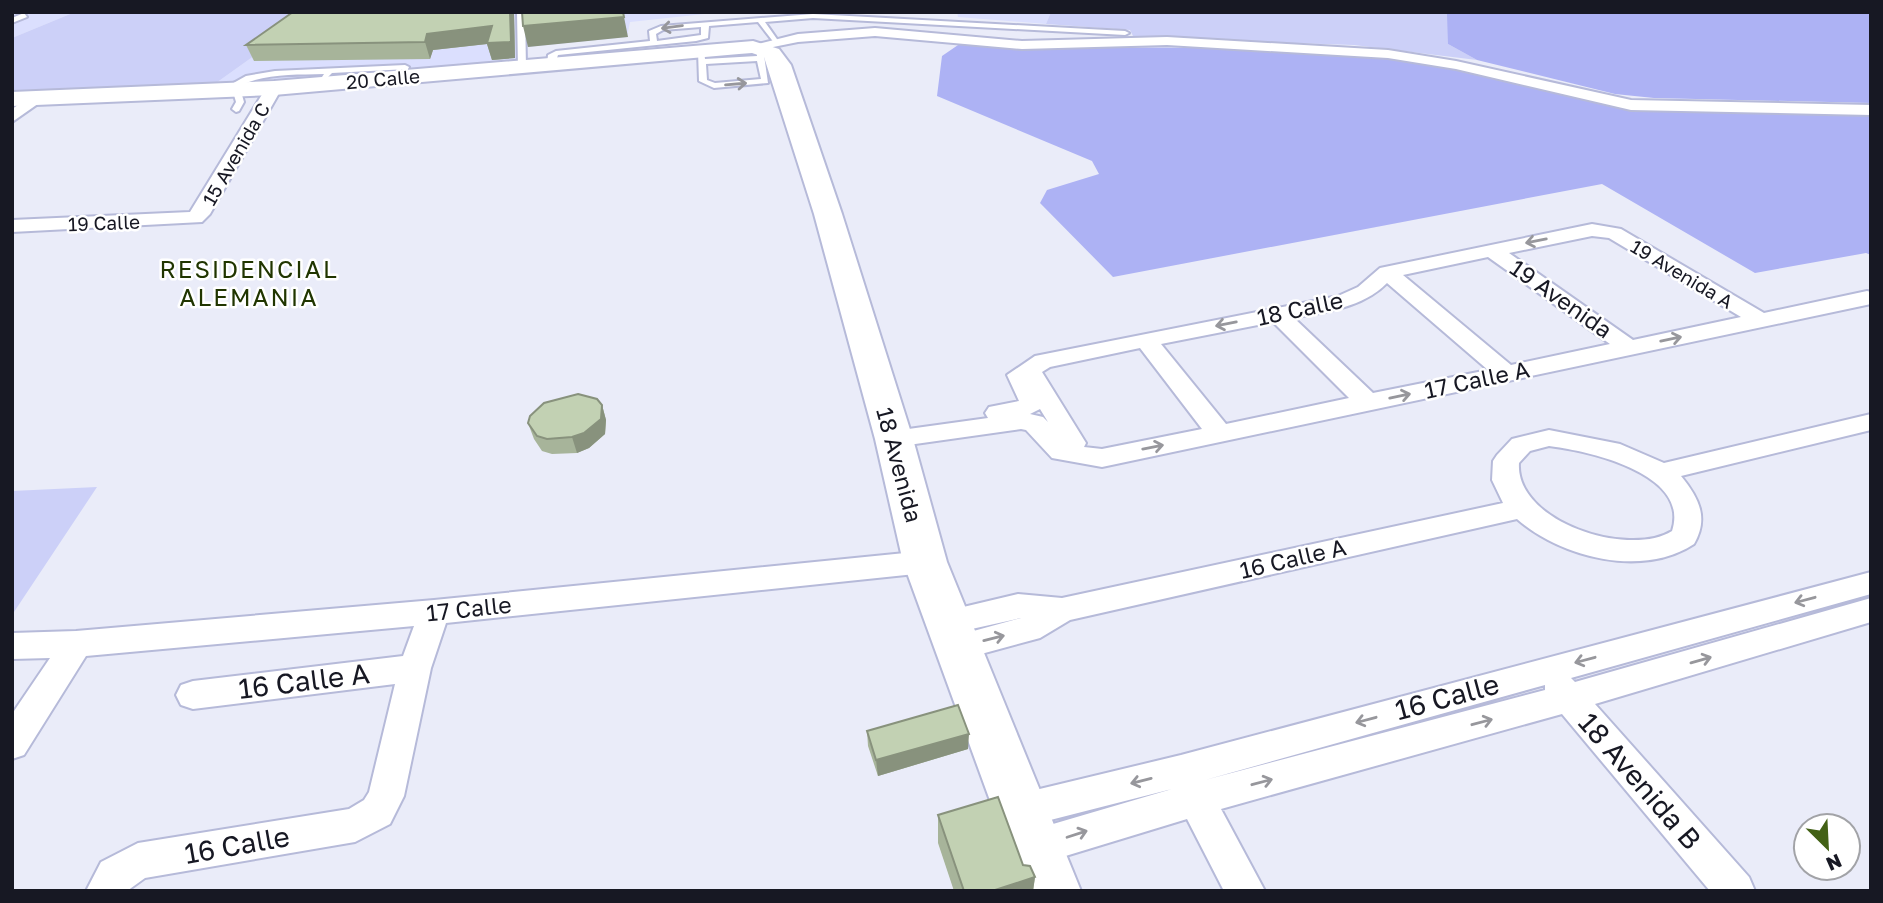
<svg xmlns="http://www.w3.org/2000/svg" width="1883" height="903" font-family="'Golos Text',sans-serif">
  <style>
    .built { fill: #dbdffe }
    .green { fill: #ccd0f8 }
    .forest { fill: #adb2f4 }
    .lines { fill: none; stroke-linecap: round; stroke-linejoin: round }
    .lane-casing { stroke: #b6bad9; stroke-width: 4 }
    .street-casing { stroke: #b6bad9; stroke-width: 4 }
    .secondary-casing { stroke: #b6bad9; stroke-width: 4 }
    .lane { fill: #fff; fill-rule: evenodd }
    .street { fill: #fff; fill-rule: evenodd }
    .secondary { fill: #fff; fill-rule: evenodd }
    .wall { fill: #a7b49a }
    .shaded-wall { fill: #88927d }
    .building { fill: #c2d1b3; stroke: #88927d; stroke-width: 2 }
    .oneway { stroke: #97979c }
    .labels { text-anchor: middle; stroke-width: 5; stroke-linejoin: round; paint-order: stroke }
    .far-street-label { font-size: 19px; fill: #171823; stroke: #fff }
    .street-label { font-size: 23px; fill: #171823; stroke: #fff }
    .neighbourhood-label { font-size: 24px; letter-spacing: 2px; fill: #203500; stroke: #fff }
    .near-street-label { font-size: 28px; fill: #171823; stroke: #fff }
  </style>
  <rect width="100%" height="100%" fill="#eaecf9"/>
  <path class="built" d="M12,12H75L12,38Z
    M316,12H723L630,22L627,37L527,47L529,63L216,83Z
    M957,12H1051L1046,24L958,17Z"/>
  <path class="green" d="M75,12H316L216,83L12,92V38Z
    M1051,12L1448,14V44L1477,60L1354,45L1134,38L1130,30L1046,24Z
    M97,487L12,615V491Z"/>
  <path class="forest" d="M1318,12H1871V103L1654,98L1615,94L1477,60L1448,44L1447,14Z
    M961,43L1005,47L1281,48L1396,55L1597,99L1871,113V255L1866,253L1755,273L1602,184L1113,277L1040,203L1047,190L1099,174L1092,161L937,96L942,56Z"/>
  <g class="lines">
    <defs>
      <path id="lane" d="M517,12H525L526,68L522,70L518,68Z
        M24,13L27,17L12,23V18Z
        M813,14L1125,31L1129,33L1125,35L813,18L765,22L779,42L775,44L758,22L709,26L708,38L696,41L558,55L554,67L547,65L548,55L556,51L650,41L649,31L661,26ZM701,27V35L657,41L656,34L663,30Z
        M756,46L763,48L768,83L714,88L699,81L698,51H704L705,59L757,56ZM757,61L761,79L715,83L707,80L706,64Z
        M405,65L409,67L408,69L332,73L326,79L322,77L324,74C290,75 258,73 228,92L221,90L246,76L275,71Z
        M240,87L247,89L242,95L244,102L239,111L236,112L232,109L236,102L234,95Z"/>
      <path id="street" d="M875,28L1022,41L1167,37L1388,50L1456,61L1631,100L1871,105V115L1631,110L1456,69L1388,58L1167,45L1022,49L875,36L798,42L753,51L746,47L798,34Z
        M274,83L282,88L210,214L202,222L12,232V220L190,212L266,88Z
        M36,93L44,98L42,101L12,122V109Z
        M1592,224L1621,229L1764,313L1867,291L1871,292V304L1102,467L1052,458L1026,430L1021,429L894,447L885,445L881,439L885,433L894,431L988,418L985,413L989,407L1019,401L1007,375L1035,356L1338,296L1358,287L1380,268ZM1592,236L1609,238L1741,317L1633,340L1509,253ZM1488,257L1610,344L1511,365L1403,275ZM1387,283L1488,370L1373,393L1294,318C1328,311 1362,308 1387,283ZM1273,322L1349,398L1226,424L1161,344ZM1140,348L1202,429L1102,449L1084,447L1086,443L1042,372L1050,367ZM1040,409L1048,422L1043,417L1030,414Z
        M1871,414V430L1681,476C1699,498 1709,518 1694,544C1643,578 1562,558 1517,519L1070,620L1040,638L959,660L948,656L943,647L948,638L1021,618L949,634L938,631L933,622L938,613L1018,594L1062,598L1503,503L1492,480L1493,461L1497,455L1512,439L1549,430L1620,444L1664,463ZM1549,446C1588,451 1691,473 1672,531C1629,558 1515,522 1519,463L1530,451Z
        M925,551L935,554L940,562L935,570L925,573L446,623L431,668L404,796L390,824L355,842L145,878L127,891H86L101,862L138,843L349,809L364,800L369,792L395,684L193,709L181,705L176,695L181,685L193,681L403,656L414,626L86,656L24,755L12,759V714L50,658L12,659V633L76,631L434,600Z
        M1871,572V594L1571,678L1575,682L1871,598V622L1595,704L1749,877L1755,891H1710L1562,714L1221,809L1265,891H1224L1187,819L1036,865L1023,860L1017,847L1023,834L1036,829L1172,789L1023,827L1010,822L1005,810L1010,798L1023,793L1181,755ZM1545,685V690L1205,780Z"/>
      <path id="secondary" d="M753,41L779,49L791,65L842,214L913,439L947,562L1081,891H1023L903,562L875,439L814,214L764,57L752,53L739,54L274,95L12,106V92L274,81Z"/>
    </defs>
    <use href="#lane" class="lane-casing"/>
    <use href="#street" class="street-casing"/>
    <use href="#secondary" class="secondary-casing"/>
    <use href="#lane" class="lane"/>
    <use href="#street" class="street"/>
    <use href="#secondary" class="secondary"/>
  </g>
  <path class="wall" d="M514,12L515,58L492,60L487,44L433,50L430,59L254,61L246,45Z
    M602,405L606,420L605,434L589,448L577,453L552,454L542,451L534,439L528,423Z
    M867,731L968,749L878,776L868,746Z
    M938,815L1023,865L1035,877L1033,891H954L938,843Z"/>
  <path class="shaded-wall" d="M510,12H514L515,58L492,60L487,44L433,50L430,59L425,42L427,34Z
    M624,17L628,37L528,47L523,26Z
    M602,405L606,420L605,434L589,448L577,453L572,437Z
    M969,734L968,749L878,776L876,760Z
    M1035,877L1033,891H992Z"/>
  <path class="building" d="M293,12H510L511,42L487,43L492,26L427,34L425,42L246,45Z
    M522,12H623L624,17L523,26Z
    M578,394L597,399L602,405L601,419L584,433L572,437L547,439L537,436L528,423L530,416L544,403Z
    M958,705L969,734L876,760L867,731Z
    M998,797L1023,865L1030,866L1035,877L992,891H964L938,815Z"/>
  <defs><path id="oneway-shaft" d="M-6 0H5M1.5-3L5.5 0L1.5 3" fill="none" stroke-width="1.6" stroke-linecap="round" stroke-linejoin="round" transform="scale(1.75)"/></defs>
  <g class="oneway">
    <use href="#oneway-shaft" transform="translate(672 27) rotate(173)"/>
    <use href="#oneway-shaft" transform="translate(736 84) rotate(-5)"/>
    <use href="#oneway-shaft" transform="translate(1536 241) rotate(169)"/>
    <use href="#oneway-shaft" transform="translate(1226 324) rotate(169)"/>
    <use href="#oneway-shaft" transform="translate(1671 339) rotate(-12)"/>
    <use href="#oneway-shaft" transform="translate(1400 396) rotate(-12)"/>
    <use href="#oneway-shaft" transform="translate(1153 447) rotate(-11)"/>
    <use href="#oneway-shaft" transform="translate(1805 600) rotate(165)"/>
    <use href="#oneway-shaft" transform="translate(994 638) rotate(-14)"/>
    <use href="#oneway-shaft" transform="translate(1585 660) rotate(165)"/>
    <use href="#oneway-shaft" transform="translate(1701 660) rotate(-16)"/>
    <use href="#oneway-shaft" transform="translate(1366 720) rotate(165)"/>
    <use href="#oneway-shaft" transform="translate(1482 722) rotate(-15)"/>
    <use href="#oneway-shaft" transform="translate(1141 781) rotate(166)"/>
    <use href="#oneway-shaft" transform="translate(1262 782) rotate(-15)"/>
    <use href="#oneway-shaft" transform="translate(1077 834) rotate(-18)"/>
  </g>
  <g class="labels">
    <g class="far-street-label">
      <text transform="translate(383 79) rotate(-5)" y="7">20 Calle</text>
      <text transform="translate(236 154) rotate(-60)" y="7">15 Avenida C</text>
      <text transform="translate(104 223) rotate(-2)" y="7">19 Calle</text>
      <text transform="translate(1682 274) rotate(31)" y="7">19 Avenida A</text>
    </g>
    <g class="street-label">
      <text transform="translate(1561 299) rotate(35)" y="8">19 Avenida</text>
      <text transform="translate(1300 309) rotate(-12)" y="8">18 Calle</text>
      <text transform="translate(1477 380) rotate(-12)" y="8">17 Calle A</text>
      <text transform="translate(899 465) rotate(75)" y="8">18 Avenida</text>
      <text transform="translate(1293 559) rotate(-13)" y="8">16 Calle A</text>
      <text transform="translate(469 609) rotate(-6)" y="8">17 Calle</text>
    </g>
    <g class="neighbourhood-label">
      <text x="249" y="278">RESIDENCIAL<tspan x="249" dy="28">ALEMANIA</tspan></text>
    </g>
    <g class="near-street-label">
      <text transform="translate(304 681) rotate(-7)" y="10">16 Calle A</text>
      <text transform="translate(1447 697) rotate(-15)" y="10">16 Calle</text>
      <text transform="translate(1640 781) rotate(49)" y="10">18 Avenida B</text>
      <text transform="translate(237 845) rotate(-10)" y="10">16 Calle</text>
    </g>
  </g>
  <rect width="1883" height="903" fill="none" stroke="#171823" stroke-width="28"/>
  <g transform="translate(1827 847) rotate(156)"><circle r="33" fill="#ffffff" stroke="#a2a3a7" stroke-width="2"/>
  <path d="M0-5L12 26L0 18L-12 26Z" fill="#426115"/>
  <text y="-10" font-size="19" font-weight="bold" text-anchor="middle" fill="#171823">N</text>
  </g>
</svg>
